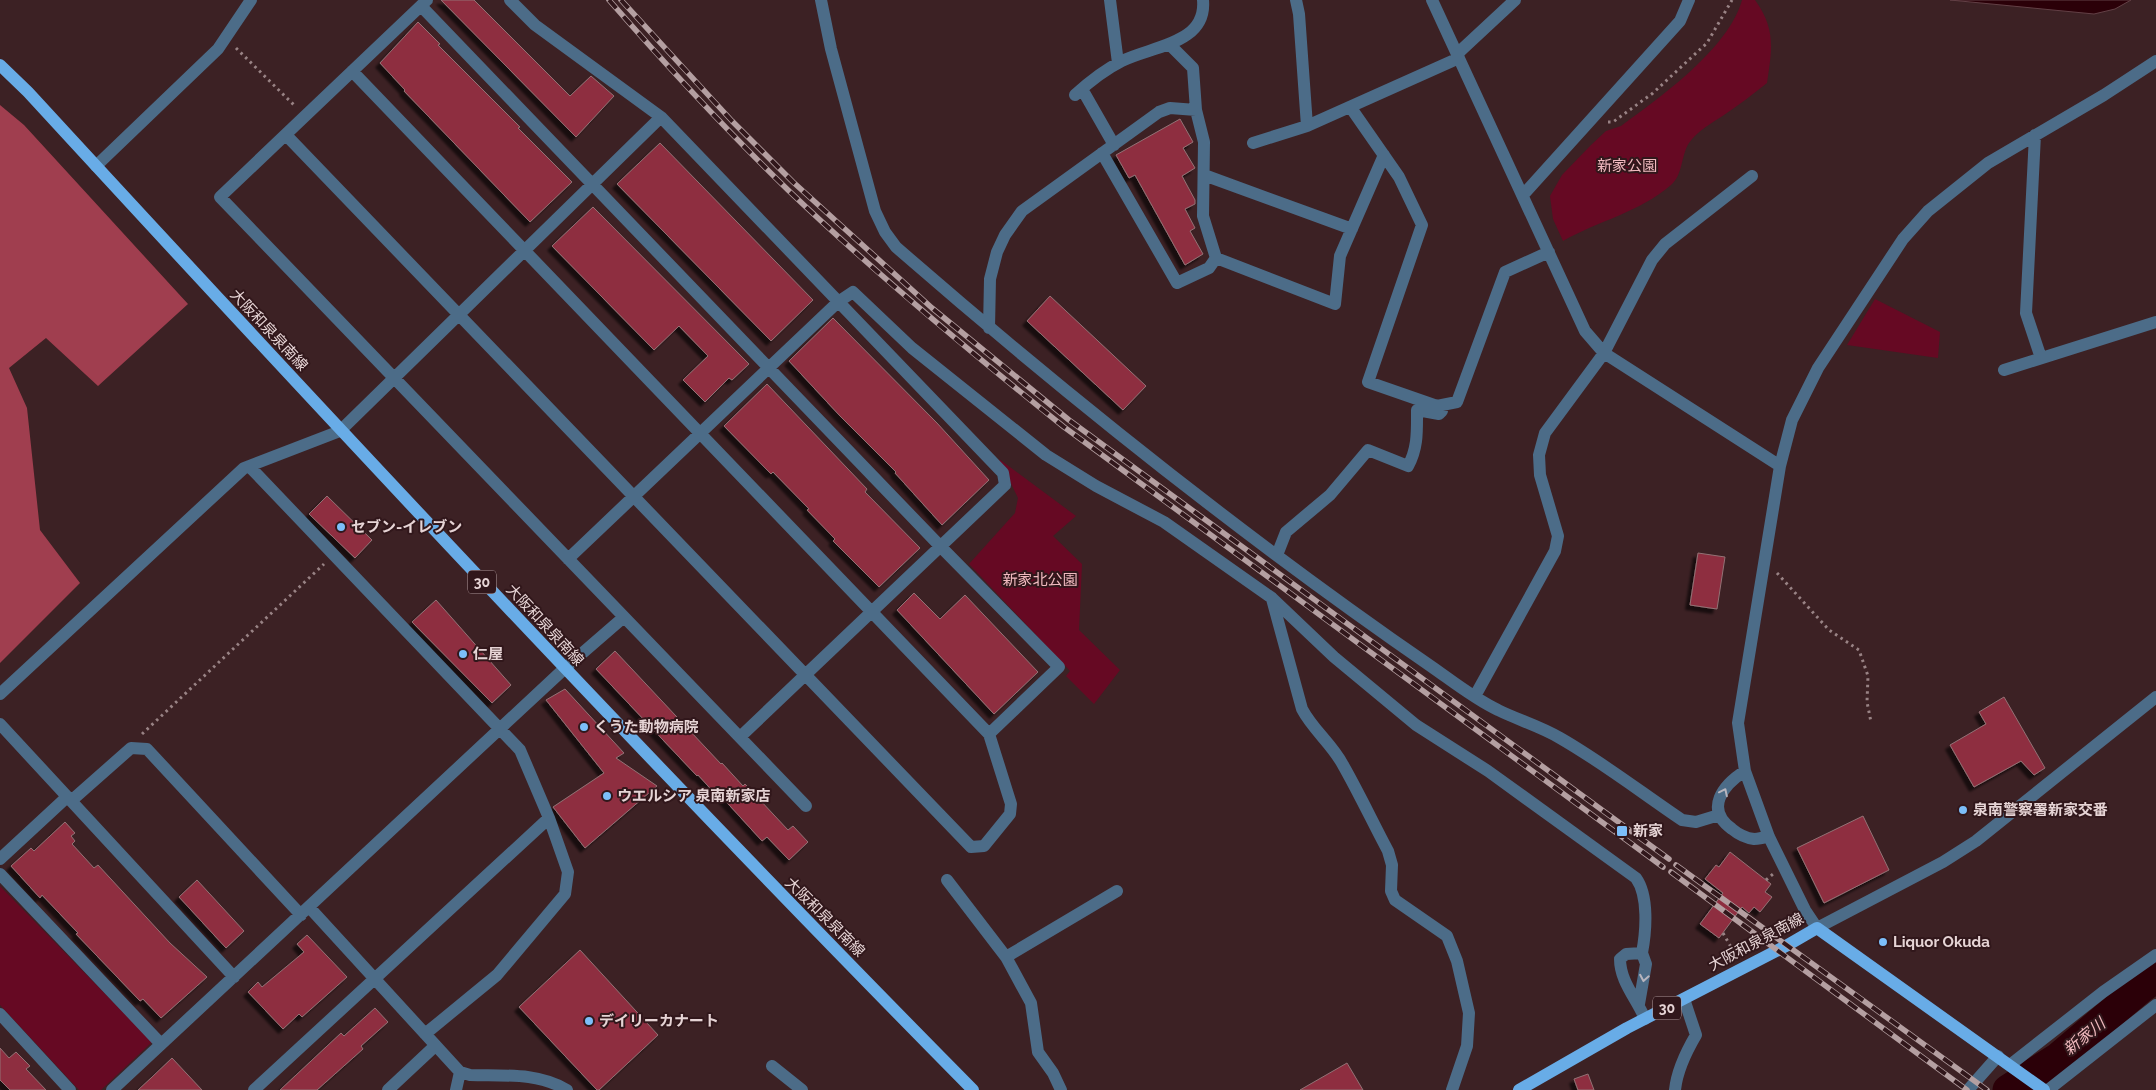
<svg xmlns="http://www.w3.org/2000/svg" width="2156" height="1090" font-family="Raleway,'Noto Sans JP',sans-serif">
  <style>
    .green { fill: #660923 }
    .forest { fill: #a03e4f }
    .water { fill: #2b0008; stroke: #634046 }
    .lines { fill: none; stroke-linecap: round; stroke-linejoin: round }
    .river { stroke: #2b0008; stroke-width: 31 }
    .building { fill: #8e2d40; stroke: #937275; filter: url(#shadow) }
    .path { stroke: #998385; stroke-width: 3; stroke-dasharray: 2.5 4; stroke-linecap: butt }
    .minor { stroke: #4c6c88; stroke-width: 12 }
    .major { stroke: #68ace7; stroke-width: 12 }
    .rail-casing { stroke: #b49fa1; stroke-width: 5.5 }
    .rail { stroke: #31171b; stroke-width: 4; stroke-dasharray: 11; stroke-linecap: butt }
    .oneway { stroke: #b8b5be }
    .poi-dot { fill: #7cbef9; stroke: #31171b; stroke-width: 2 }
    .labels { text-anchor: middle; stroke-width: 4; stroke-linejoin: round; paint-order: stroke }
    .shield { fill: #31171b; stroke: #b09b9d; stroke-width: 1 }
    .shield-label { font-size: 14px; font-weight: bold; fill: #e6d4d5 }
    .park-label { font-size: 15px; fill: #f1babf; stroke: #31171b }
    .street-label { font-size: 15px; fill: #e6d4d5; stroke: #31171b }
    .poi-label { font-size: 15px; font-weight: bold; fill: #e6d4d5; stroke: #31171b; text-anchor: start }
    .water-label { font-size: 16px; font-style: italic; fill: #f1babe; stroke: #31171b }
  </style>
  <defs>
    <filter id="shadow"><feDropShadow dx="-4.5" dy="4.5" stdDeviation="1" flood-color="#0009"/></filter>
  </defs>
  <rect width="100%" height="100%" fill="#3c2124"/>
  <path class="green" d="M1742,0H1755C1776,29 1772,49 1767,83C1753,94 1739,105 1724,115C1712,123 1697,131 1689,143C1681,155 1683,175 1671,185C1640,212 1598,221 1563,241L1553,219L1550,196L1562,175L1591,145L1606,131L1621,126C1661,97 1729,48 1742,0Z
    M1875,299L1940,332L1938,358L1847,345Z
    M999,459L1076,516L1053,536L1082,564L1079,630L1120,670L1094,704L1066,676L1070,671L969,564L1015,513L1018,498Z
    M0,886L152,1042L101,1090H79L0,1005Z"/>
  <path class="forest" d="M0,105L24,125L188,304L98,386L46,338L9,368L27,408L40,530L80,583L0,663Z"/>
  <path class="water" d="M1950,0H2131L2115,9L2094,14Z"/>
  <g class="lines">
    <path class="river" d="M2008,1090L2058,1058L2141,988L2156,977"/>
  </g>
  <path class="building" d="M441,0H474L570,96L591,76L614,96L576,137Z
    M418,22L440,44L438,45L520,127L518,128L572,182L530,222L404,91L405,90L380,63Z
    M1180,119L1193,142L1183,148L1195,168L1182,176L1195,200V204L1185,209L1195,228L1190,231L1203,254L1185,265L1135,175L1129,178L1116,155Z
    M660,143L813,300L771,341L617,184Z
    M593,207L749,364L732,380L729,378L705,402L683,380L708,356L679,326L654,350L552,246Z
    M1050,296L1146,386L1123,410L1027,321Z
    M833,318L937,423L989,480L942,525L895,473L896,472L840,416L789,361Z
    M767,384L867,489L865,492L920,548L879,587L833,541L835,539L807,510L809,509L773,472L771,474L724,426Z
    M327,496L372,540L355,558L309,514Z
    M1698,553L1725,557L1717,609L1690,605Z
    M914,593L940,619L965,595L1038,672L994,714L897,610Z
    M436,600L511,685L492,703L412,622Z
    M615,651L721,764L722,763L743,786L745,784L788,830L793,826L808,842L789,860L767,837L762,841L720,795L718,797L698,775L697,776L596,669Z
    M565,689L624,753L616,758L657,786L585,848L553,807L604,773L546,700Z
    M2004,697L2045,768L2034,775L2021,761L1974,787L1950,745L1986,724L1979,712Z
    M1863,816L1889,870L1824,903L1797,848Z
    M65,822L75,833L71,836L75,841L72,844L94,868L98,865L170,943L207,977L161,1018L143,999L140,1001L76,934L78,933L42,895L40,898L11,866L31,848L34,851Z
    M1730,852L1771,884L1765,892L1772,897L1760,912L1754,907L1749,913L1742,907L1719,938L1700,924L1723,893L1705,879L1716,865L1719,867Z
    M197,880L244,931L226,948L179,897Z
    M307,935L347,977L302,1017L299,1014L283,1029L248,992L258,982L262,987L304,952L297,944Z
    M580,950L658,1035L599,1090H597L519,1007Z
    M375,1008L388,1022L361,1046L363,1049L317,1090H280L341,1033L344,1036Z
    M0,1048L9,1058L16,1052L30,1066L26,1069L46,1090H10L0,1080Z
    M172,1058L202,1090H138L151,1078Z
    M1347,1063L1363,1090H1300Z
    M1588,1074L1594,1090H1578L1574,1079Z"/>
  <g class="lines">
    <path class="path" d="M236,48L296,107
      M1608,122H1613L1653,93L1707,43L1732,0
      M1777,573L1829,630L1859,650L1868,676L1867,702L1871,722
      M142,734L324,564
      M1766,880L1773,874
      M1723,933L1736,956"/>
    <path class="minor" d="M427,0L220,197L806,806
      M510,0L535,25L661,117L1003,473L1005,485L740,737
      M821,0L831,49L875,211L885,232L896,247C1067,396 1245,538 1432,667C1452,681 1476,700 1498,710C1518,720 1540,726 1560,738C1602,762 1642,793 1682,820L1696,822L1719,815
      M1110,0L1118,63
      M1296,0L1299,14L1307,126
      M1432,0L1585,331L1604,353L1780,466
      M421,6L940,546L1059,667L989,734
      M1169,44L1193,68L1196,110L1204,142L1203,216L1216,258L1335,304L1340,256L1384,155
      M1457,54L1515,0
      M2156,61L2104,95L1988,163L1928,211L1903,239L1818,368L1792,420L1780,466L1738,723L1745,771L1769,837L1805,910L1817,928L1943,862L1976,841L2156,697
      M1082,89L1114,145
      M1075,95C1090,81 1104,70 1122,61C1152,46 1207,44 1203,0
      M1351,108L1399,177L1422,225L1368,382L1437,406L1457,402L1505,272L1549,252
      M286,135L971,847L984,846L1010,814L1011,804L989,734L352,71
      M2035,135L2026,313L2041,358
      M1253,143L1307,126L1459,58
      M1102,153L1177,283L1209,268L1216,258
      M96,166L218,49L251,0
      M1204,175L1352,229
      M1523,195L1680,21L1689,0
      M989,328L990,279L997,252L1005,235L1022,211L1159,112L1170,108L1196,110
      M2004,370L2156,322
      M249,466L520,750L549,818L568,872L565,894L497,975L425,1034
      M1277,555L1286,532L1330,495L1368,450L1408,466C1418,448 1417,431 1417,410L1439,414L1442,411
      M568,559L838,302L853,292L912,348L1046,455L1096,486L1164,522L1272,598L1334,657L1416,725L1488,771L1636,878C1649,896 1646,932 1642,953
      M1272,599L1302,709C1313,730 1332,744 1343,765C1359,793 1373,823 1388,851L1392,865L1391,891L1395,900L1447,936L1457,961L1469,1013L1467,1046L1452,1090
      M0,694L244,468L340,431L661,117
      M1475,696L1555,551L1558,536L1540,475L1539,455L1545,433L1604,353L1652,260L1665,244L1752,176
      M0,724L234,977
      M1745,771C1723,785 1704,809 1732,829C1738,834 1746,838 1754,839C1759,839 1764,837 1769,837
      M71,801L131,748L147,749L301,915
      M0,859L67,797
      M0,874L161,1044
      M947,880L1006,957L1031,1003L1038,1052L1053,1073L1061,1090
      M309,907L460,1072L470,1075C502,1076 538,1072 567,1090
      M1006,957L1117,891
      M1639,1004L1646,964L1642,953L1626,954L1620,959C1620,982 1637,999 1645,1019
      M0,1014L70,1090
      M2010,1065L2103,992L2156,955
      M772,1066L802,1090
      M112,1090L564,669L624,617
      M254,1090L549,818
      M388,1090L435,1046
      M456,1090L460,1072
      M1675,1090C1677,1070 1686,1052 1696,1035L1684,999
      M1968,1090L1998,1056
      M2048,1090L2156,1005"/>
    <path class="major" d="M0,65L28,92C338,429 651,764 973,1090
      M1519,1090L1627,1028L1786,946L1817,928L2044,1090"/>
    <defs>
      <path id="rail" d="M609,0C666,65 726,130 788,190C876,274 969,351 1064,427L1663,867
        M621,0L732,121L793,182L932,308L1069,420L1669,859
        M1676,865L1987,1090
        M1671,872L1967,1090"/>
    </defs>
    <use href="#rail" class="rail-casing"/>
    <use href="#rail" class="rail"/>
  </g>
  <defs><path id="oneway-chevron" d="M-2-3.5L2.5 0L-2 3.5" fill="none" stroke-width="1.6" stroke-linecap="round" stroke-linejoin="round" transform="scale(1.25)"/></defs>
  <g class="oneway">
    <use href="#oneway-chevron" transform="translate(1724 792) rotate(-64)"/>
    <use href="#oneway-chevron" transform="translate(1644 978) rotate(100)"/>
  </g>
  <g class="poi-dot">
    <circle cx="341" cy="527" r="5"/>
    <circle cx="463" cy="654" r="5"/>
    <circle cx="584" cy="727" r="5"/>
    <circle cx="607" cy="796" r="5"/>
    <circle cx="1963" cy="810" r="5"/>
    <rect x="1616" y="825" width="12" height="12" rx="2.5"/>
    <circle cx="1883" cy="942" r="5"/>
    <circle cx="589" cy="1021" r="5"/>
  </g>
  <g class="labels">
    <g class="shield">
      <rect x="468" y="570.5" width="28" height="23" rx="4"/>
      <rect x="1653" y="996.5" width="28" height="23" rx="4"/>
    </g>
    <g class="shield-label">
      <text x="482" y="587">30</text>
      <text x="1667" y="1013">30</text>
    </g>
    <g class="park-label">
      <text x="1627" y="171">新家公園</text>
      <text x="1040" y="585">新家北公園</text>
    </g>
    <g class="street-label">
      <text transform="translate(269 330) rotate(47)" y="5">大阪和泉泉南線</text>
      <text transform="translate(545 625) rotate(47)" y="5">大阪和泉泉南線</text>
      <text transform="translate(825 917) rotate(45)" y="5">大阪和泉泉南線</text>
      <text transform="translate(1756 942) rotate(-28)" y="5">大阪和泉泉南線</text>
    </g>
    <g class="poi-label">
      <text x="351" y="532">セブン-イレブン</text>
      <text x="473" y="659">仁屋</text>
      <text x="594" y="732">くうた動物病院</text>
      <text x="617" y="801">ウエルシア 泉南新家店</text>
      <text x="1973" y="815">泉南警察署新家交番</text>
      <text x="1633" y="836">新家</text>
      <text x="1893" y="947">Liquor Okuda</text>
      <text x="599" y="1026">デイリーカナート</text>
    </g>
    <g class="water-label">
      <text transform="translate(2084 1036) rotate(-39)" y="6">新家川</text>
    </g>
  </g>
</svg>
